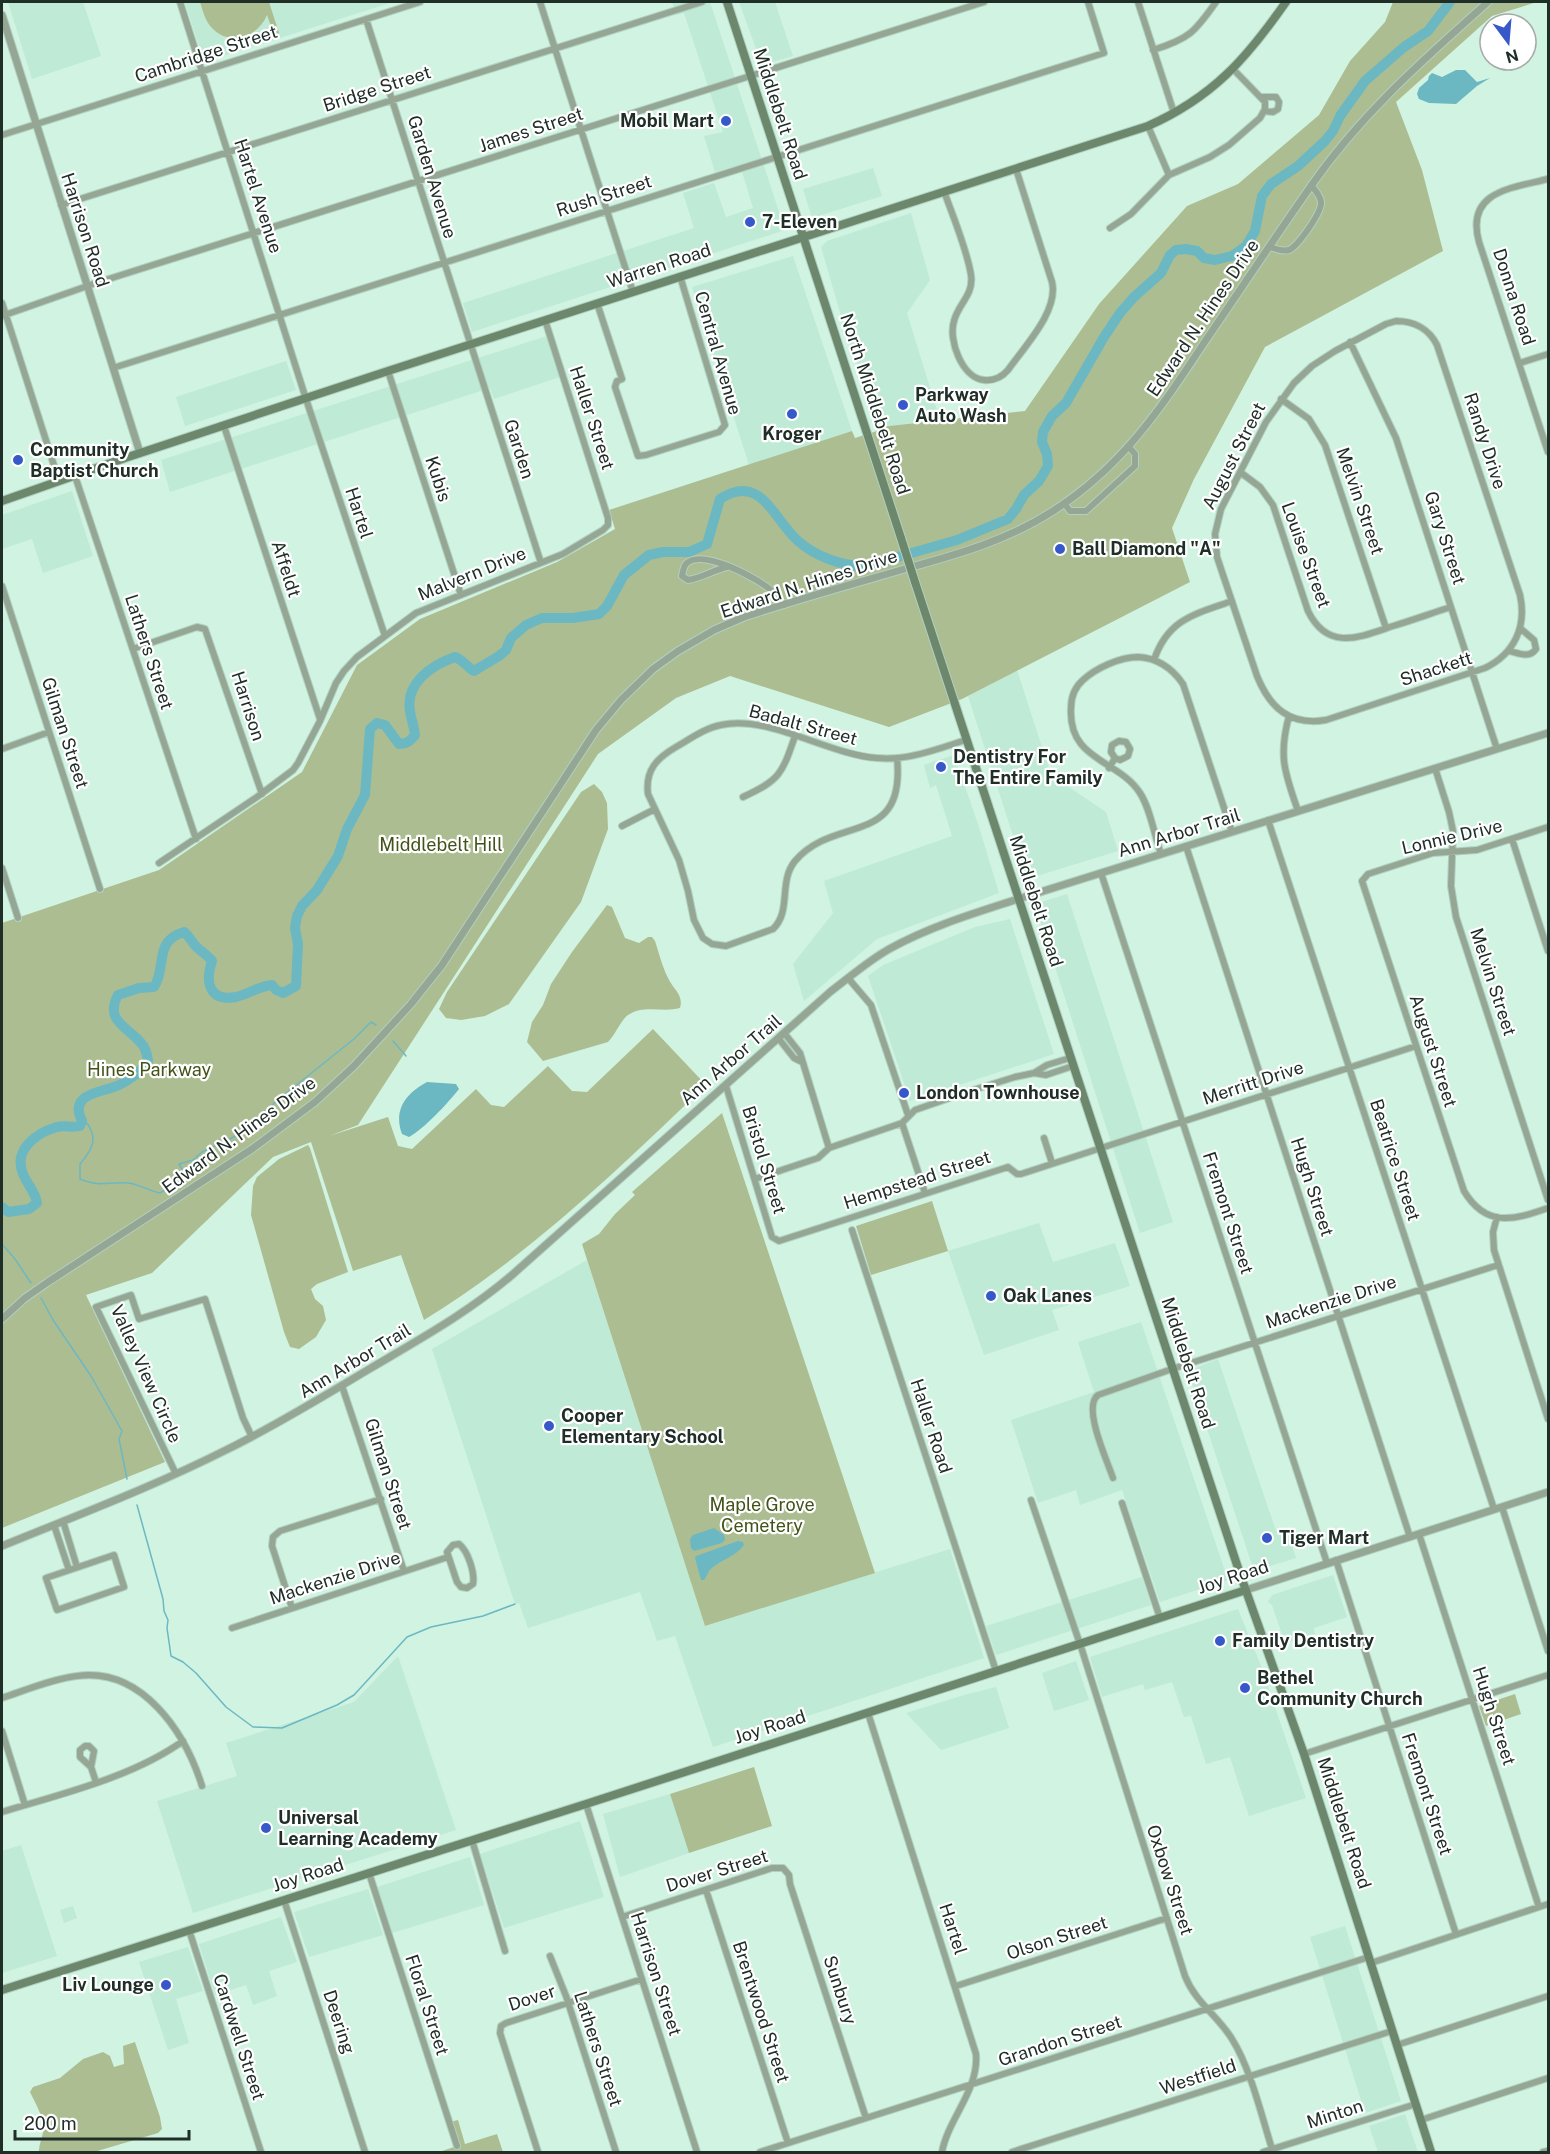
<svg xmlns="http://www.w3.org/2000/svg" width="1550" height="2154" font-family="'Public Sans',sans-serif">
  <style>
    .built { fill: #bfead5 }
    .green { fill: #adbd92 }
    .water { fill: #6cb8c2 }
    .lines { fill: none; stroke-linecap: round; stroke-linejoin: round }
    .stream { stroke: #6cb8c2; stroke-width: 1.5 }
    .river { stroke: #6cb8c2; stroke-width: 10 }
    .minor-casing { stroke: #b0d0c1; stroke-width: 8 }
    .tertiary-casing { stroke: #b0d0c1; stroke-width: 9 }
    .secondary-casing { stroke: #b0d0c1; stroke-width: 10 }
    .minor { stroke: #95a794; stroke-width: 6 }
    .tertiary { stroke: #95a794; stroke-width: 7 }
    .secondary { stroke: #6c876c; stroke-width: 8 }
    .secondary-bridge-casing { stroke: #b0d0c1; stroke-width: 10; stroke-linecap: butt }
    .secondary-bridge { stroke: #6c876c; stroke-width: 8 }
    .poi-dot { fill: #3758c9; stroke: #fff; stroke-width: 2 }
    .labels { text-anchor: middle; stroke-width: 4.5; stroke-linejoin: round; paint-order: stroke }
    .street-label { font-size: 18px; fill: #202e28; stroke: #fff }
    .poi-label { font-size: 18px; font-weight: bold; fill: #202e28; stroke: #fff; text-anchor: start }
    .park-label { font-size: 18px; fill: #425319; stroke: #fff }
  </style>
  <rect width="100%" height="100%" fill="#d0f3e2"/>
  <path class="built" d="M8,2H83L101,56L32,79Z
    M185,2H393L204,62Z
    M672,2H710L785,230L472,332L463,303L694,228L683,193L714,183L726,217L753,208L740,165L715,172L704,136L723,132L684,13L676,15Z
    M739,2H775L793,56L762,65Z
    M873,168L882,196L812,218L803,189Z
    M911,213L930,280L907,313L940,420L880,427L844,326L821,247L827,241Z
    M793,256L852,431L749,465L692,287Z
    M553,334L566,375L494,399L490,388L170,492L161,460Z
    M286,361L296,390L185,426L176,397Z
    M72,491L93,556L43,573L32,539L2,549V515Z
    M1017,670L1051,775L1106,812L1118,851L1027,879L968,696Z
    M954,755L979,827L999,893L877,939L804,1001L793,964L833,913L824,881L952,836L936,785L930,788L924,765Z
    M1067,894L1173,1222L1140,1233L1035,904Z
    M1010,919L1054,1054L910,1101L868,976L883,965L975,927Z
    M1039,1223L1053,1262L1115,1243L1130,1286L1052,1310L1059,1330L984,1355L948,1251Z
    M587,1260L705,1626L950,1549L984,1658L713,1747L675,1636L657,1641L640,1592L528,1628L519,1603L515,1604L432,1349Z
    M1141,1322L1228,1580L1160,1602L1122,1490L1080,1505L1076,1490L1038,1503L1011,1420L1094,1392L1078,1342Z
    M1218,1359L1276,1531L1286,1528L1296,1558L1254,1571L1188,1371Z
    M1333,1575L1347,1617L1314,1628L1315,1634L1285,1643L1272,1605L1268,1602L1272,1595Z
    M1142,1577L1151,1605L996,1655L986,1626Z
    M1238,1609L1261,1666L1306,1798L1249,1816L1230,1757L1206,1764L1191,1716L1184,1717L1172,1682L1145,1690L1143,1684L1102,1697L1090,1657Z
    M398,1656L456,1830L193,1913L157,1801L237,1776L226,1743L354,1702Z
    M1076,1661L1089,1700L1054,1711L1042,1673Z
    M996,1687L1009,1728L941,1750L906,1713L964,1695Z
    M670,1794L689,1853L620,1877L603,1814Z
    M580,1821L604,1897L504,1928L480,1854Z
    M21,1845L57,1956L2,1973V1851Z
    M470,1857L484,1905L392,1933L377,1887Z
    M368,1889L383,1935L309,1957L294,1912Z
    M73,1906L77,1918L64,1923L60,1910Z
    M281,1917L297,1962L269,1971L277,1996L253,2005L246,1985L215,1995L199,1944Z
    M1345,1926L1401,2101L1365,2113L1310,1937Z
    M188,1947L203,1991L176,1999L189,2043L168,2050L139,1962Z
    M1405,2114L1418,2152H1378L1369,2126Z"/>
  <path class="green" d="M200,2H269L279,33L274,35L267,15C258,37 230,47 212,28C205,21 203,11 200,2Z
    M1393,2H1537L1492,16L1396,102L1422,170L1443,251L1265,347L1194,479L1172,528L1190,582L962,699L889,727L730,676L676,698L598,754L358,1125L329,1136L388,1117L398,1146L412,1149L476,1089L491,1105L504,1107L548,1066L572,1091L587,1092L653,1029L706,1085C620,1168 526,1258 424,1320L401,1255L353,1271L311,1142L273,1157L152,1273L86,1295L165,1462L2,1528V923L159,870L302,772L357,665L420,619L557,562L615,529L609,510L852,431L855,438L877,431L880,427L1025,411L1099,304L1187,206L1238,184L1319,115L1350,61L1385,22Z
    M594,784L602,792L607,803L608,829L581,902L509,1004L485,1016L461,1020L446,1018L439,1009L447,992L581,792Z
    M607,905L612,907L625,938L639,943L648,937H652L655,941C659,953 662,966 668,978C673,989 684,995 680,1008C662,1013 645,1004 628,1015C621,1020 615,1035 608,1042L543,1061L527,1042L532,1022L543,1005L551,984L572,952Z
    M722,1113L875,1573L705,1626L582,1244L599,1234L615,1214L635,1195L632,1192Z
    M308,1145L310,1148L348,1272L317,1284L311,1289L315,1299L323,1306L326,1320L316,1337L299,1349L290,1347L284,1332L251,1215L253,1186L257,1177L279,1159Z
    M932,1201L948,1251L871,1275L856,1226Z
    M1515,1694L1521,1714L1486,1726L1479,1706Z
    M754,1767L772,1826L689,1853L670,1794Z
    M135,2042L160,2117L162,2129L158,2133L94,2152H39C39,2145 41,2141 43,2133C46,2120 35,2103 30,2092L33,2087L60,2078L83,2059L103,2052L110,2056L114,2067L124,2064L123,2046Z
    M458,2120L465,2144L497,2134L503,2152H439L457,2146L450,2122Z"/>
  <path class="water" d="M1456,70H1465L1477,82L1490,78L1477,86L1456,104L1429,103L1419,99L1417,94L1419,88L1428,80L1429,76L1432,73L1442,77Z
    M427,1082L456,1084L459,1089C447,1104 425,1128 409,1137L402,1134C393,1110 406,1093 427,1082Z
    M714,1528L724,1535L725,1540L722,1543L694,1551L691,1548L690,1539L693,1535Z
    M738,1541L743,1542L744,1545C735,1557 722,1559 712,1568C708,1571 707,1576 704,1580H701L695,1558L696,1556Z"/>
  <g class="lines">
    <path class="stream" d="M393,1041L406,1056
      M82,1121L86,1122C99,1138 92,1150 80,1164V1179C103,1188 107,1181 128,1183C139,1184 149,1191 160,1193L177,1182L185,1174L179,1164L193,1160L202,1152L240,1134L279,1099L354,1039L371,1022L376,1025
      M2,1244L15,1259L31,1283
      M41,1298L53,1320L91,1376L122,1431L119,1439L127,1479
      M137,1505L163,1599L164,1611L168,1620L167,1628L171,1656L183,1662L196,1673L226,1707L253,1727L282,1728L337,1705L354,1695L407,1637L431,1627L483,1616L515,1604"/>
    <path class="river" d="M2,1207L8,1212L29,1209L37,1203C36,1193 27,1184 23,1174C13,1150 36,1133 57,1127C64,1125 72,1128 80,1126L82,1121C69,1095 97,1093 114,1087C126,1083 141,1072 148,1061C147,1054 146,1048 141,1043C128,1027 104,1021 118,995L139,988L154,987C167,968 153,941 184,932C189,936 190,939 194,944C198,950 207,954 212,961C205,982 209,1002 236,997C249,994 259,986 272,985L276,990L283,993L296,986L298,944L295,928L297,916L302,906L317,890L338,856L347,829L365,795L370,729L377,723L385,725L399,744C407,744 410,741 415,735C414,726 411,719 410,711C405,683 432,665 455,657C463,660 467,667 474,671L499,656L506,650L511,638L526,625L542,618H573L599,614L607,606L624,575L649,555L663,552H689L707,544L720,499C761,472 773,519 798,541C815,556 843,567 866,566L957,540L1008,519L1016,509L1024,495L1039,481L1048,466L1047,454L1042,442L1043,432L1052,416L1066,403L1104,337L1120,313L1134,297L1161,273L1170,255L1176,250L1186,249L1197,251L1204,258L1215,260L1232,256L1246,246L1255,231L1262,196L1271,184L1298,166L1325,141L1333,131L1340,116L1365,81L1404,47L1428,31L1450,2"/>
    <defs>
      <path id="minor" d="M180,2L306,399L385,636
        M540,2L633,292
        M1138,2L1174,113
        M366,19L541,563
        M1153,50C1189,39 1195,32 1216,2
        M1261,97H1276L1279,102L1278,109L1273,112L1264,111
        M1148,126L1169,175
        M2,135L420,2
        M1548,179C1512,188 1465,191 1479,242L1548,452
        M944,191C953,217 967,249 971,275C974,295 958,304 954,321C948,340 962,378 984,380C994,381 1002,377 1008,370C1024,347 1059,311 1052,282L1016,169
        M61,205L702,2
        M1110,228L1131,214L1169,175L1210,157L1229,145L1260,118L1265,109V102L1233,69
        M1270,247C1276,249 1282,252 1289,250C1298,246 1322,212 1321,202C1320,195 1315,190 1311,185
        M2,303L59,481
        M597,303L622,379L617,381L615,387L638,456L646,455L719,432L725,425L680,276
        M2,316L96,283L984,2
        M1396,321C1414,321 1429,329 1437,345L1520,595C1527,627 1514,654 1485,668L1326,720C1290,726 1270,708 1257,676L1217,557L1215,534L1221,509L1266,422L1294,383L1312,366L1335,351L1386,324Z
        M1350,342L1396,438L1497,749
        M1520,363L1548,354
        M113,368L1104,53L1088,2
        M388,371L461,595
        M1281,399L1309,419L1325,445L1386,628
        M224,426L320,719
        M1240,472L1260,487L1273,505L1308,611C1328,652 1360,637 1393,626C1413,620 1432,613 1451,607
        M75,476L196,839
        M1064,503L1070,511H1086L1135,466V454L1129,447
        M727,567C714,570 701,578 688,580L682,576C683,572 683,566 687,563C704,549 757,578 772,591C776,594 780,600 784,605
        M2,586L100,889
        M133,649L197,627L205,629L262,794
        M1509,651C1519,653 1529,659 1536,649L1534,640L1520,628
        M1154,660C1168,619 1195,614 1232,601
        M1289,716C1278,757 1285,773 1298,811
        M2,749L49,732
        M897,758C906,848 835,814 795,861C778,882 792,911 773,929L726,946L712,944L703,938L694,920L688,891L679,860L648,794C645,770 657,758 676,747C690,739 705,728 721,725C767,714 829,755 877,758C908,761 937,749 966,740
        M1109,768L1115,758L1120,760L1128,756L1130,749L1126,742L1119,741L1112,745L1111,752L1115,758
        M1435,768L1449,812L1453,831L1451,886L1456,917L1548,1200
        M743,797C780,780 782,774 795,736
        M1268,820L1494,1509
        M622,826L655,809
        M1548,827L1477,850L1433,853L1368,874L1362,881L1464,1191C1486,1228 1514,1220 1548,1208
        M1512,839L1548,951
        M1186,846L1410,1537
        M1161,854C1154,835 1151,810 1140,793C1118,759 1068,761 1071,708C1071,697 1075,687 1083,680C1096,668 1120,657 1138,657C1157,658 1172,668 1183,684L1232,832
        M159,863L257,797L293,770L298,763L320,721L336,683L344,671L357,657L416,613L563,554L603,530L608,525V518L545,320
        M2,868L18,918
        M1101,873L1327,1563
        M848,978L871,1005L908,1115
        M785,1034L800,1053L829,1148
        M779,1039L794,1058L802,1062
        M1034,1073L1047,1065L1070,1058
        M726,1086L772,1237L779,1241L1008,1167L1017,1174H1021L1416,1046
        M902,1123L915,1110L970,1091L1015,1077L1034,1073L1046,1075L1073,1066
        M902,1123L925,1193
        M1044,1138L1052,1163
        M755,1179L818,1158L829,1148L902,1123
        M1497,1217L1493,1232L1494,1250L1548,1419
        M852,1230L996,1671
        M342,1386L404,1571
        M176,1474L96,1307L131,1295L139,1319L205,1299L243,1418L252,1437
        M1113,1478C1107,1460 1082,1407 1098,1395L1172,1369L1498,1265
        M1031,1500L1082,1650L1185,1976C1195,2002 1218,2016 1232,2039C1251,2069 1262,2118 1273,2152
        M1122,1503L1160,1618
        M1502,1507L1548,1651
        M63,1521L77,1567
        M54,1525L69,1570
        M1419,1534L1539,1907
        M459,1544C468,1551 475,1573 473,1584L467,1588L461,1587L457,1582L447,1552L453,1545Z
        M114,1555L124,1587L57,1610L46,1578Z
        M1336,1560L1456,1934
        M292,1608L272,1546L273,1537L280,1531L381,1499
        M232,1628L448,1557
        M2,1698C26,1690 52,1679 77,1676C142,1667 185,1732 202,1786
        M868,1713L976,2054C979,2090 948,2119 942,2152
        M2,1731L25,1805
        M1304,1754L1548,1675
        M91,1767L80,1757V1750L85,1746H89L94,1751L91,1767L96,1782
        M586,1804L697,2152
        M2,1812C61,1794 133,1777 183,1741
        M472,1840L505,1951
        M369,1873L457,2146
        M706,1890L788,2143
        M284,1900L365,2152
        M622,1917L772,1868H783L789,1875L790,1884L866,2118
        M189,1930L261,2152
        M550,1956L566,1996L616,2152
        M1371,1963L1548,1904
        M956,1986L1167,1918
        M1397,2045L1548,1996
        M1421,2120L1548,2078
        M538,2152L500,2033L501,2026L506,2023L642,1979
        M760,2152L1369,1957
        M1012,2152L1392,2031
        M1263,2152L1416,2104
        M1543,2152L1548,2151"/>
      <path id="tertiary" d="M2,15L140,453
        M2,1319L25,1298L48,1282L252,1149L315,1102L354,1066L411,1004L442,965L596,730L621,700L653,669L678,651L714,630L744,617C798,599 853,584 908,568C959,554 1008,540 1053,511C1123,466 1161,408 1206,340C1241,289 1275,237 1311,186C1361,114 1423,60 1488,2
        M2,1546C78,1515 155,1486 228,1449C277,1425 324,1396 371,1368C420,1339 469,1312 512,1275L830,992C850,977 869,960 891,948C931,926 975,913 1018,899L1548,733
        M1246,1590L1548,1492"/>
      <path id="secondary" d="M727,2L901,538
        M2,501L125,458L388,371L1148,126C1213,97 1246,59 1286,2
        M915,582L1239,1571L1304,1754L1431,2152
        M2,1990L586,1804L1246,1590"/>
    </defs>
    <use href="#minor" class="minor-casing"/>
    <use href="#tertiary" class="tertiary-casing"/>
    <use href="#secondary" class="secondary-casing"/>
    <use href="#minor" class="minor"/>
    <use href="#tertiary" class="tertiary"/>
    <use href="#secondary" class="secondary"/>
    <defs>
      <path id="secondary-bridge" d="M901,538L915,582"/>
    </defs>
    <use href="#secondary-bridge" class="secondary-bridge-casing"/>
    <use href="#secondary-bridge" class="secondary-bridge"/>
  </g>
  <g class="poi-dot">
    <circle cx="726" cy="121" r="6"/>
    <circle cx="750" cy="222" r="6"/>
    <circle cx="903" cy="405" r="6"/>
    <circle cx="792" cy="414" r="6"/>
    <circle cx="18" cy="460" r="6"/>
    <circle cx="1060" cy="549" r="6"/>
    <circle cx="941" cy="767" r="6"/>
    <circle cx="904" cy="1093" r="6"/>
    <circle cx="991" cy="1296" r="6"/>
    <circle cx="549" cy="1426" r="6"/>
    <circle cx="1267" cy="1538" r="6"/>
    <circle cx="1220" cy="1641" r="6"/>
    <circle cx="1245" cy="1688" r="6"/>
    <circle cx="266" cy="1828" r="6"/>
    <circle cx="166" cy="1985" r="6"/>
  </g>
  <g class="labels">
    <g class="street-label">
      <text transform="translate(206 54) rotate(-18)" y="6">Cambridge Street</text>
      <text transform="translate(377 89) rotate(-18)" y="6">Bridge Street</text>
      <text transform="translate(780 114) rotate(72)" y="6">Middlebelt Road</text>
      <text transform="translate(531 130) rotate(-18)" y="6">James Street</text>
      <text transform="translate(432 177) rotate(73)" y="6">Garden Avenue</text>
      <text transform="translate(258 196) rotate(72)" y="6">Hartel Avenue</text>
      <text transform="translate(604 196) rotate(-18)" y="6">Rush Street</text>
      <text transform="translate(85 230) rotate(72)" y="6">Harrison Road</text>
      <text transform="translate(659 266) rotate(-18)" y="6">Warren Road</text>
      <text transform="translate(1514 297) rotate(72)" y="6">Donna Road</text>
      <text transform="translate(1203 318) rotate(-56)" y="6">Edward N. Hines Drive</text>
      <text transform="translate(718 353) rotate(74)" y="6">Central Avenue</text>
      <text transform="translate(875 404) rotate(72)" y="6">North Middlebelt Road</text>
      <text transform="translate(592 418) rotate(72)" y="6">Haller Street</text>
      <text transform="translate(1485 441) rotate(72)" y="6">Randy Drive</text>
      <text transform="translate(519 449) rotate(72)" y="6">Garden</text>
      <text transform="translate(1234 456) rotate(-63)" y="6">August Street</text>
      <text transform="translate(438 479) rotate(72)" y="6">Kubis</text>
      <text transform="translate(1360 501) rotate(71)" y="6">Melvin Street</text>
      <text transform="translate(359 513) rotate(72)" y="6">Hartel</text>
      <text transform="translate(1445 538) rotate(72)" y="6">Gary Street</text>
      <text transform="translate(1306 555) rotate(70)" y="6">Louise Street</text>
      <text transform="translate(286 569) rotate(72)" y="6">Affeldt</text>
      <text transform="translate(472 574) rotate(-22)" y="6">Malvern Drive</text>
      <text transform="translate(809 584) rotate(-18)" y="6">Edward N. Hines Drive</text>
      <text transform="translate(149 652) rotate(72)" y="6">Lathers Street</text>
      <text transform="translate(1436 669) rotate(-18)" y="6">Shackett</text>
      <text transform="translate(248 706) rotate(72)" y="6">Harrison</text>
      <text transform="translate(803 725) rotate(15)" y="6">Badalt Street</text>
      <text transform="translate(65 733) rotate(72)" y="6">Gilman Street</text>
      <text transform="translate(1179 833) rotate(-17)" y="6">Ann Arbor Trail</text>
      <text transform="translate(1452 837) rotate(-13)" y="6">Lonnie Drive</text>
      <text transform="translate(1036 901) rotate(72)" y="6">Middlebelt Road</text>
      <text transform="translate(1493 982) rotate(72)" y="6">Melvin Street</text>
      <text transform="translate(1433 1051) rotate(72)" y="6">August Street</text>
      <text transform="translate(731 1060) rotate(-41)" y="6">Ann Arbor Trail</text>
      <text transform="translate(1253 1083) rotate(-18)" y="6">Merritt Drive</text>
      <text transform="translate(239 1135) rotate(-36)" y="6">Edward N. Hines Drive</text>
      <text transform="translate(764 1160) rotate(73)" y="6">Bristol Street</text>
      <text transform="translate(1395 1160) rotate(72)" y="6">Beatrice Street</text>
      <text transform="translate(917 1180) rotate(-18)" y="6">Hempstead Street</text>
      <text transform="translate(1312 1187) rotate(72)" y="6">Hugh Street</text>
      <text transform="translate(1228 1213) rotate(72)" y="6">Fremont Street</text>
      <text transform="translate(1331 1302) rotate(-18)" y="6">Mackenzie Drive</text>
      <text transform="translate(355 1361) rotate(-31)" y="6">Ann Arbor Trail</text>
      <text transform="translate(1188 1363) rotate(72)" y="6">Middlebelt Road</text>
      <text transform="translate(146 1374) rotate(66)" y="6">Valley View Circle</text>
      <text transform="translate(931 1426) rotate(72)" y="6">Haller Road</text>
      <text transform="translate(388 1474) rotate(72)" y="6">Gilman Street</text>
      <text transform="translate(1233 1577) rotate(-18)" y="6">Joy Road</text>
      <text transform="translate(335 1578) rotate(-18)" y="6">Mackenzie Drive</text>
      <text transform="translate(1494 1716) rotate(72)" y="6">Hugh Street</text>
      <text transform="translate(770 1727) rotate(-18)" y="6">Joy Road</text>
      <text transform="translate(1427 1794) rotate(72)" y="6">Fremont Street</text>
      <text transform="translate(1344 1823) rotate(72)" y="6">Middlebelt Road</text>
      <text transform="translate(717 1871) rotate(-17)" y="6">Dover Street</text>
      <text transform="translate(308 1875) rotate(-18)" y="6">Joy Road</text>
      <text transform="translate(1170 1880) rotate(72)" y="6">Oxbow Street</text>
      <text transform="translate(953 1929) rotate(72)" y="6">Hartel</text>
      <text transform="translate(1057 1938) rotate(-18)" y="6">Olson Street</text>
      <text transform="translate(656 1974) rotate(72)" y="6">Harrison Street</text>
      <text transform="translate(840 1990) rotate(72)" y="6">Sunbury</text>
      <text transform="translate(532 1998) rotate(-18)" y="6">Dover</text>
      <text transform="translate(427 2005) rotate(72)" y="6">Floral Street</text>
      <text transform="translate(761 2012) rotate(72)" y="6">Brentwood Street</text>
      <text transform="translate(339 2022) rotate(72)" y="6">Deering</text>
      <text transform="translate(239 2037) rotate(72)" y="6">Cardwell Street</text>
      <text transform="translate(1060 2041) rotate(-18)" y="6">Grandon Street</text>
      <text transform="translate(598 2049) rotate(72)" y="6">Lathers Street</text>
      <text transform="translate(1198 2077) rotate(-18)" y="6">Westfield</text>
      <text transform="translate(1335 2114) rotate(-18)" y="6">Minton</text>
    </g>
    <g class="poi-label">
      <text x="714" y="127" text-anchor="end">Mobil Mart</text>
      <text x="762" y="228">7-Eleven</text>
      <text x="915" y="401">Parkway<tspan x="915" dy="21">Auto Wash</tspan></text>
      <text x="792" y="440" text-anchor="middle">Kroger</text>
      <text x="30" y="456">Community<tspan x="30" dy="21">Baptist Church</tspan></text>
      <text x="1072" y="555">Ball Diamond "A"</text>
      <text x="953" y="763">Dentistry For<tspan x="953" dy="21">The Entire Family</tspan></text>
      <text x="916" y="1099">London Townhouse</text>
      <text x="1003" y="1302">Oak Lanes</text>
      <text x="561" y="1422">Cooper<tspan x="561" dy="21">Elementary School</tspan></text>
      <text x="1279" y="1544">Tiger Mart</text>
      <text x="1232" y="1647">Family Dentistry</text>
      <text x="1257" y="1684">Bethel<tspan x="1257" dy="21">Community Church</tspan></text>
      <text x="278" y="1824">Universal<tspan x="278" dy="21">Learning Academy</tspan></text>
      <text x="154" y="1991" text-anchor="end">Liv Lounge</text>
    </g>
    <g class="park-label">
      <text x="441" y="851">Middlebelt Hill</text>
      <text x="149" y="1076">Hines Parkway</text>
      <text x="762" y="1511">Maple Grove<tspan x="762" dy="21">Cemetery</tspan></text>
    </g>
  </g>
  <rect width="1550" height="2154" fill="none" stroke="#202e28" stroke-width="6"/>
  <g transform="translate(1508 42) rotate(164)"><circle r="28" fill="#ffffff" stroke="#a6aba9" stroke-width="1.5"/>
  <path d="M0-4.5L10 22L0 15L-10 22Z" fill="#3758c9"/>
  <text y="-9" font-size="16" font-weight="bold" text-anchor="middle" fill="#202e28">N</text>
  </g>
  <path d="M15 2130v9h174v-9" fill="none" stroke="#202e28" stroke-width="3"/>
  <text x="24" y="2130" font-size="18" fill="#202e28" stroke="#ffffff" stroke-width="4.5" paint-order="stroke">200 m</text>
</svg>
